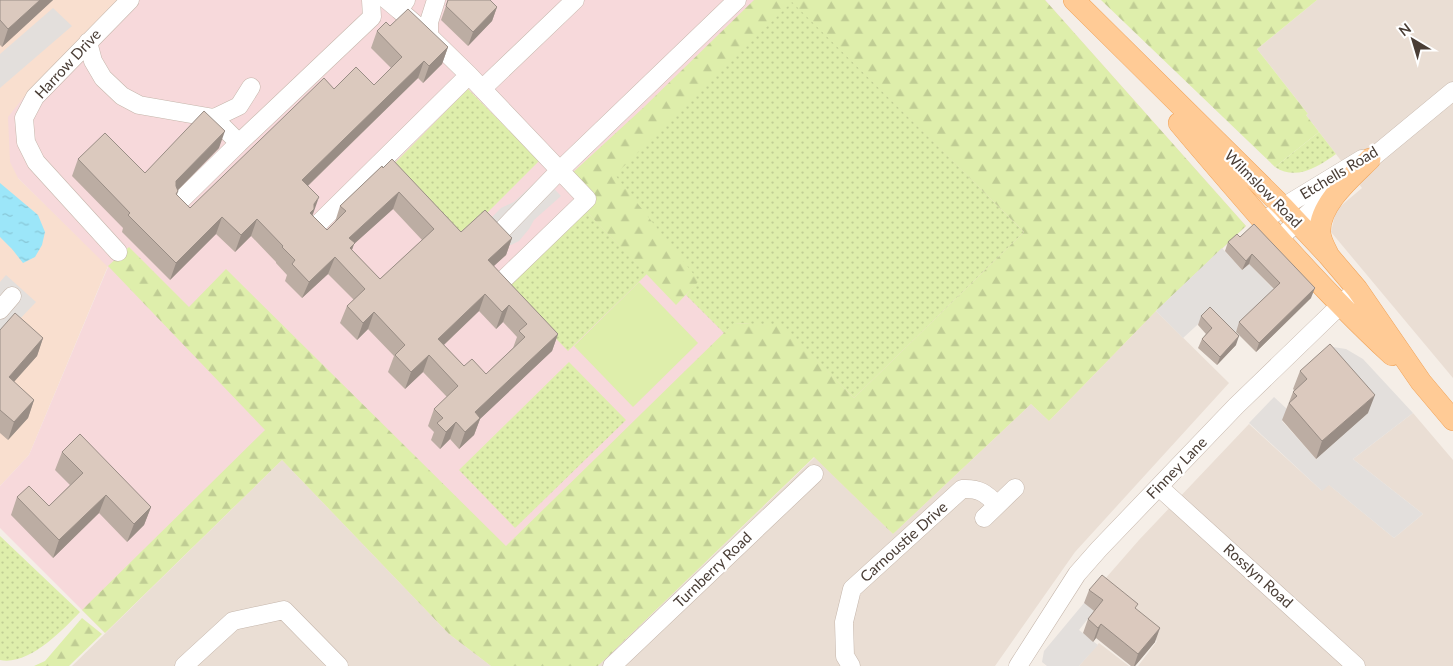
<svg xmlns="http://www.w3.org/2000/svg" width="1453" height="666" font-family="Lato,sans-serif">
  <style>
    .residential { fill: #eaded4 }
    .commercial { fill: #f9dfcf }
    .medical { fill: #f7d9db }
    .grass { fill: url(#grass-dots) }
    .forest { fill: url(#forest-firs) }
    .park { fill: #deeeab }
    .parking { fill: #e3dfdc }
    .water { fill: url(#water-ripples) }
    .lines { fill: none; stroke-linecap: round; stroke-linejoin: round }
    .minor-casing { stroke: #c5b6ab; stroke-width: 19 }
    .major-casing { stroke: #f1a358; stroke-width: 22 }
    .minor { stroke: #fff; stroke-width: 18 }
    .major { stroke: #ffcb96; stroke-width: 21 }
    .wall { fill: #bcada3; fill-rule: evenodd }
    .shaded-wall { fill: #998d85 }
    .building { fill: #dbc9be; stroke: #998d85; fill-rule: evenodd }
    .labels { text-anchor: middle; stroke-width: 4.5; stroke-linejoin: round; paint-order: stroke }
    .street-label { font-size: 15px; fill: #493d35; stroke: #fff }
  </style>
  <defs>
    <pattern id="grass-dots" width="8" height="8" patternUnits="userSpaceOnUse" patternTransform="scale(1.25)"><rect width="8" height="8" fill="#deeeab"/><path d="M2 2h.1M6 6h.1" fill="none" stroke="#c0cd94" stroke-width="1.8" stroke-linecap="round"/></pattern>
    <pattern id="forest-firs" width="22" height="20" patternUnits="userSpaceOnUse" patternTransform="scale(1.25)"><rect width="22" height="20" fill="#deeeab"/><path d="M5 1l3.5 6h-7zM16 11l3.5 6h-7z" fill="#c0cd94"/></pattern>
    <pattern id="water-ripples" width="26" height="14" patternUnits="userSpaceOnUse" patternTransform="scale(1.25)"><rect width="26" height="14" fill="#9ce6f9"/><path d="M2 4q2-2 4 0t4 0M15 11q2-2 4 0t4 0" fill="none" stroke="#88c6d6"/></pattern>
  </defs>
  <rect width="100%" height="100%" fill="#f5eee7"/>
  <path class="residential" d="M1317,0H1453V378L1331,232L1336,210L1362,188L1306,115L1308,114L1257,49Z
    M1156,311L1229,383L1075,552L995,666H598L815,457L893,534L1031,404L1049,421Z
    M1413,413L1453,460V666H1138L1157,641L1098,587L1139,540L1249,424L1321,490L1328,484L1394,538L1423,514L1353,459Z
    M282,460L449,634L491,666H72Z
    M1099,643L1129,666H1079Z"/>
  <path class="commercial" d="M0,0H120L18,178L108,266L29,455L0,486Z"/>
  <path class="medical" d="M120,0H1045L1246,226L1156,311L1049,421L1031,404L893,534L814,457L598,666H491L449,634L282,460L105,633L0,528V486L29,455L108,267L18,178L10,162L8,117L27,93Z"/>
  <path class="grass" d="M792,1L1024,232L854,398L783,326L735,323L724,333L686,295L698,281L614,175Z
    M468,89L539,161L463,237L392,166Z
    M1319,132L1336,154C1318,167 1296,181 1275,167Z
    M584,209L647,274L568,351L504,285Z
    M569,362L626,420L515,528L459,470Z
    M0,536L80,612C62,631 28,666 0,660Z"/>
  <path class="forest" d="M754,0H1045L1246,226L1156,311L1049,421L1031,404L893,534L814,457L598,666H491L449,634L282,460L105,633L82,610L265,430L108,266L129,247L189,307L226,269L506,546L734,323L783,325L854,398L1024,232L792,2L615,175L699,281L676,305L584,209L569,176L643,108Z
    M1101,0H1317L1257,49L1308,114L1306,115L1319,132L1275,167Z
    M82,618L102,634L69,666H34L45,661Z"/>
  <path class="park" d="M639,282L698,343L633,407L574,346Z"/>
  <path class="parking" d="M53,8L72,26L0,88V54Z
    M542,176L561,196L534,220L529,229L519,241L511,245L505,244L488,221L501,208L514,202Z
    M1222,248L1242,270L1249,264L1276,292L1229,338L1207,316L1183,338L1156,311Z
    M6,275L36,302L0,340V282Z
    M1333,347L1346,349L1363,359L1413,413L1353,459L1423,514L1394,538L1329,485L1322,491L1249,423L1274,397L1287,409L1282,421L1316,459L1368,413L1318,355Z
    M1084,603L1094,611L1079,630L1098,645L1079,666H1047L1042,662L1044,651Z"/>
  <path class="water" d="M0,183L38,215L45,232L42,245L35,257L23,263L12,249L0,237Z"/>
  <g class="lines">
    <defs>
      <path id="minor" d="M387,0L399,10
        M406,0L399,10L421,29
        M436,0L429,22V36L469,75L587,199L500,283
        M88,42L93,61L103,78L122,96L139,105L214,118L239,106L251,87
        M482,89L575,0
        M239,143L372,17L371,0
        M1361,167L1453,91
        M180,201L239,143L214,118
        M1264,221L1283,207L1362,159
        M318,224L469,75
        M504,228L559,171L737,0
        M1279,238L1332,193
        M118,252L36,162L26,142L24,118L35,97L130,0
        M0,310L12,296
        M1159,487L1356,666
        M984,518L1015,488
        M184,666L233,621L284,610L339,666
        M612,666L814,474
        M851,666L845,656L844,622L852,589L962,489C979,488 986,493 997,505
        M1018,666L1077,574L1099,549L1236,406L1357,289"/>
      <path id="major" d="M1074,0L1283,207L1328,255L1357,289L1421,382L1453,420
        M1179,123C1247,203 1315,284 1392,355
        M1328,254C1325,248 1320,239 1320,232C1319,204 1352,177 1370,159"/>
    </defs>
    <use href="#minor" class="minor-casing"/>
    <use href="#major" class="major-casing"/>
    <use href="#minor" class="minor"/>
    <use href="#major" class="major"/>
  </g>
  <path class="wall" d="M0,0H53L2,47L0,45Z
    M448,0L497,7L492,21L468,46L441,20Z
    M390,26L448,47L442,64L423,83L418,78L308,186L313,214L312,215L327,230L335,222L340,206L382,166L461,232L512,238L506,255L493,266L558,334L552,351L480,419L474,435L459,449L450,439L440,449L431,440L434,432L428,426L434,409L447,397L423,372L405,389L388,372L394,356L368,329L357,340L340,323L347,306L354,300L328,274L302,298L285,281L287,275L276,263V262L251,236L235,252L216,234L170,280L122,232L123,228L72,176L78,159L145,173L219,148L178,190V191L177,195L190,208L334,89L374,85L391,68L371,48L377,31ZM393,209L422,240L380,279L352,250L354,244ZM479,311L496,329L503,322L517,337L513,348L486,374L464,366L444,345Z
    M1240,237L1311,298L1256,352L1236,332L1239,322L1274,289L1249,264L1242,270L1225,251L1228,242Z
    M1201,316L1236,345L1217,365L1198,348L1202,339L1206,334L1198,325Z
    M0,330L43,338L37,356L14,382L34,400L28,418L8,440L0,433Z
    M1300,371L1368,413L1316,459L1282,420L1293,392L1294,390L1293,389Z
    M62,452L151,507L144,525L127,542L99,513L53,558L11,515L17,497L49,506L70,485L55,470Z
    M1089,590L1136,609L1155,642L1135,666H1131L1096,638L1093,642L1083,633L1088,619L1094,611L1084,603Z"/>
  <path class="shaded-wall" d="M40,0H53L2,47L8,29Z
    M497,7L492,21L468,46L473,32Z
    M448,47L442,64L423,83L429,66Z
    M424,61L418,78L296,197L302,180Z
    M225,131L219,148L170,198L176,181Z
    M399,192L393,209L354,244L348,260L349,238Z
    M319,197L313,214L304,229L314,204Z
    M222,217L216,234L170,280L176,263Z
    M257,219L251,236L235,252L241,235Z
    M512,238L506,255L482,277L488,260Z
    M1252,254L1249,264L1242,270L1246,261Z
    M335,257L328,274L302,298L309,282Z
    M1315,288L1311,298L1256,352L1259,343Z
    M485,294L479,311L432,356L438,339Z
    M509,305L503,322L496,329L502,312Z
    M374,312L368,329L357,340L363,323Z
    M558,334L552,351L480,419L474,435L459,449L465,432L475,412Z
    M1239,336L1236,345L1217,365L1220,357Z
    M43,338L37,356L2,395L9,377Z
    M429,355L423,372L405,389L411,372Z
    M1375,395L1368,413L1316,459L1322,441Z
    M34,400L28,418L8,440L14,422Z
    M456,422L450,439L440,449L446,432Z
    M106,495L99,513L53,558L59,540Z
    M151,507L144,525L127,542L134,524Z
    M1101,624L1096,638L1093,642L1098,628Z
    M1160,628L1155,642L1135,666H1134L1138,654Z"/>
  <path class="building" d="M0,0H40L8,29L0,20Z
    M448,0H490L497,7L473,32L446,6Z
    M408,9L448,47L429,66L424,61L302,180L319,197L314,204V209L310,213L327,230L346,211L340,206L382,166L383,168L392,159L461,232L485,210L512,238L488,260L558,334L475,412L480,418L465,432L456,422L446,432L437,423L443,418L434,409L458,386L429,355L411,372L395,355L405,345L374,312L363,323L347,306L365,289L335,257L309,282L292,264L295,260L282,247L283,246L257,219L241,235L222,217L176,263L128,215L130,213L78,159L105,133L145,173L204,111L225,131L176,181V186L178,191L176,194L190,208L324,78L334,89L356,67L374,85L402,57L377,31L386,22L390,26ZM399,192L434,229L380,279L350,248L355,243L349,238ZM485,294L502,312L509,305L527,324L519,331L525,337L486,374L472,359L464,366L438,339Z
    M1254,224L1315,288L1259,343L1239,322L1280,283L1252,254L1246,261L1228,242L1237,234L1240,237Z
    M1210,307L1239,336L1220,357L1202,339L1212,328L1201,316Z
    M15,313L43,338L9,377L34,400L14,422L0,410V330Z
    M1330,344L1375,395L1322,441L1289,403L1297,396L1293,392L1307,379L1300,371Z
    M80,434L151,507L134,524L106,495L59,540L17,497L29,486L49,506L83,473L62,452Z
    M1102,575L1138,604L1135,608L1160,628L1138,654L1101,624L1098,628L1088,619L1103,600L1089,590Z"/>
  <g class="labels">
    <g class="street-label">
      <text transform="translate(68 64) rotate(-47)" y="5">Harrow Drive</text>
      <text transform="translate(1339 173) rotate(-31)" y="5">Etchells Road</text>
      <text transform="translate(1263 189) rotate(45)" y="5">Wilmslow Road</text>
      <text transform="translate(1177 468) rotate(-46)" y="5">Finney Lane</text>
      <text transform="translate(904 542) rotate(-42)" y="5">Carnoustie Drive</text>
      <text transform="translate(713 570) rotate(-44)" y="5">Turnberry Road</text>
      <text transform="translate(1258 576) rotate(42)" y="5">Rosslyn Road</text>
    </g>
  </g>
  <g transform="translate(1413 40) rotate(322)" stroke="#ffffff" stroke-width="4" paint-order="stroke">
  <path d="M0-4L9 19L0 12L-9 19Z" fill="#493d35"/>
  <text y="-8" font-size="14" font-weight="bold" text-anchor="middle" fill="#493d35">N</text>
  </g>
</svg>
